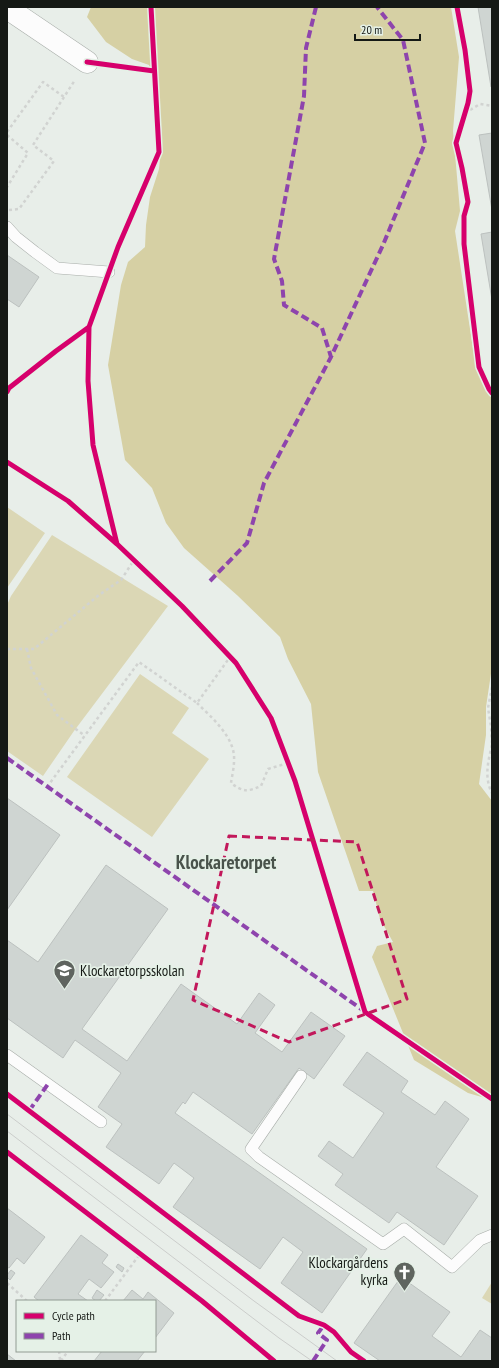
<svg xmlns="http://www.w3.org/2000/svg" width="499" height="1368" font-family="'PT Sans Narrow',sans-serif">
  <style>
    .green { fill: #dbd7b5 }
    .forest { fill: #d6d0a4 }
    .building { fill: #cfd5d2; stroke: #bcc1bf }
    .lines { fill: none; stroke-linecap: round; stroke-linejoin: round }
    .lane-casing { stroke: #a8ada9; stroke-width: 12 }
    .street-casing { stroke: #a8ada9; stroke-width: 23 }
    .path { stroke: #d1d3d1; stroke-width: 2.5; stroke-dasharray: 3 3; stroke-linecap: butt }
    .lane { stroke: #fcfcfc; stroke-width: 11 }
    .street { stroke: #fcfcfc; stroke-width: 22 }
    .tram { stroke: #cbcdcb; stroke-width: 1 }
    .quiet { stroke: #8e44ad; stroke-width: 4; stroke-dasharray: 8 4; stroke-linecap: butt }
    .cycleway-casing { stroke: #e5f1e7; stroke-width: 8 }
    .cycleway { stroke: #d6006c; stroke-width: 5 }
    .marked { fill: none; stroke: #c2185b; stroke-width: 3; stroke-dasharray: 8 5; stroke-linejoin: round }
    .labels { text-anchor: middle; stroke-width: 3.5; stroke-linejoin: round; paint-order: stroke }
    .poi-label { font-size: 15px; fill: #151915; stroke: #e5f1e7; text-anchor: start }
    .district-label { font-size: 19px; font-weight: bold; fill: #49534b; stroke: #e5f1e7 }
  </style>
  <rect width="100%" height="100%" fill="#e8eee9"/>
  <path class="green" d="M7,507L45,533L7,588Z
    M52,535L168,606L74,731L43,776L7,751V605L11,596Z
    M140,674L189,708L172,733L209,759L152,837L67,777Z
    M492,1282V1304L482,1298Z"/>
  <path class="forest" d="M91,7H451L459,57L453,131L460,211L455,231L476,368L492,395V667L486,707V735L479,784L492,801V1100L468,1093L414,1060L372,957L377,946L393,942L380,919L373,891H359L318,772L311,704L288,659L280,637L238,596L184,548L166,523L152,488L125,460L108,365L121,285L128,262L145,247L146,225L150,197L159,169L162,137L159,102L149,65L132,59L106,42L87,17Z"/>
  <path class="building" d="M478,7H492V87H491Z
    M492,133V210L479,135Z
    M492,232V300L481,234Z
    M7,255L39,277L19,307L7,299Z
    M7,798L60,835L7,910Z
    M106,865L168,909L82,1029L127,1061L181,984L237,1024L259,993L275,1005L255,1033L282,1052L311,1012L345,1036L314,1079L299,1068L252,1134L193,1092L185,1104L183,1102L175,1113L367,1249L322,1313L281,1283L303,1252L283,1237L260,1269L173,1207L194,1178L174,1163L159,1184L106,1147L122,1124L98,1107L121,1073L75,1040L63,1058L7,1018V940L38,962Z
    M367,1052L408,1081L401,1092L435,1115L445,1101L469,1119L436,1167L478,1196L444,1245L397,1212L389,1223L335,1185L343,1174L318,1156L329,1141L353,1158L384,1113L343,1085Z
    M7,1208L45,1237L24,1264L17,1258L9,1268L7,1267Z
    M81,1235L108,1255L102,1263L114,1272L101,1288L89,1279L78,1294L88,1301H39L34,1297Z
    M118,1264L124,1268L122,1272L116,1267Z
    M11,1270L15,1273L10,1280L7,1277V1275Z
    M401,1277L450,1312L432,1336L461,1357L480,1330L492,1338V1361H380L354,1343Z
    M97,1290L104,1295L99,1301H96L92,1298Z
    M132,1290L143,1299L148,1292L174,1313L155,1338V1301H123Z
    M102,1351H145L137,1361H94Z
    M7,1354L16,1361H7Z"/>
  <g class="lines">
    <defs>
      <path id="lane" d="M7,227L16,237L35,252L57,268L109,272
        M7,1055L101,1122
        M301,1076L251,1149L259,1157L383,1244L404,1229L452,1267L480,1240L492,1235"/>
      <path id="street" d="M7,8L87,62"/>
    </defs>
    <use href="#lane" class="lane-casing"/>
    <use href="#street" class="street-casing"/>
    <path class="path" d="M465,113L480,104L492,106
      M7,132L43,82L64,97
      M7,135L28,153L7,187
      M9,210L19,209L54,161L33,145L75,80
      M7,389L9,388
      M7,649H34L99,595L121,580L134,560
      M27,649L31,668L57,715L85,736
      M492,687L488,708L491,726L492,743
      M197,703C212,718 236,738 234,761C234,768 232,776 231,783C243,792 247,792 261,786L268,769L288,763
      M492,745C488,761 484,778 492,793
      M47,787L139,662L197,703L230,657
      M7,1283L27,1301
      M105,1301L140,1254
      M59,1351L60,1360
      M61,1361L68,1351"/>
    <use href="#lane" class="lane"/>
    <use href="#street" class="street"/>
    <path class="tram" d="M7,1114L254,1301L337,1361
      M7,1131L279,1338L312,1361"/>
    <path class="quiet" d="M316,7L306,48L304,96L274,259L282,281L284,305L322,328L331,357
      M210,581L247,543L264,483L331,357L383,245L425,143L403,40L377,7
      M7,758L364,1011
      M29,1111L48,1084
      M313,1361L327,1340L318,1333L324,1325"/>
    <defs>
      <path id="cycleway" d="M151,7L159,152L118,247L89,327L88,381L93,445L117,544L182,606L236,663L271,718L295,781L365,1012L492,1099
        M457,7L465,50L470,91L468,103L456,143L462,168L468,202L464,216V244L479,367L489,389L492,393
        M87,62L154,71
        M7,392L9,388L56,351L89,327
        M7,462L68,501L117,544
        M7,1094L299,1316L324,1325L334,1332L351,1352L364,1361
        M7,1152L202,1301L274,1361"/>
    </defs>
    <use href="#cycleway" class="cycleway-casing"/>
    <use href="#cycleway" class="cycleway"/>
  </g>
  <path class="marked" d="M229,836L357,842L407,999L289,1042L193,1000Z"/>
  <defs>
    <symbol id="school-pin" viewBox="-11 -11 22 30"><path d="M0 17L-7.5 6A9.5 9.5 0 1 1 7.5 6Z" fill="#5f645f" stroke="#e5f1e7"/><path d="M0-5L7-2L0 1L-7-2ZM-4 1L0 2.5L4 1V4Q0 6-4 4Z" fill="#fff"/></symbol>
    <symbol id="church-pin" viewBox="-11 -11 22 30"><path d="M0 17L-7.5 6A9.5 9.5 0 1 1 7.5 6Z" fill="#5f645f" stroke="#e5f1e7"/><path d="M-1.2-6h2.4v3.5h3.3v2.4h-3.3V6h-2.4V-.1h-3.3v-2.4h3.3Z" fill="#fff"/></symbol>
  </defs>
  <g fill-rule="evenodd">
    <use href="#school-pin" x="52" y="958" width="25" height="34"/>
    <use href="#church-pin" x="392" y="1260" width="25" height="34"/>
  </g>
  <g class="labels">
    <g class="poi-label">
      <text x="80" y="976">Klockaretorpsskolan</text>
      <text x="388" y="1268" text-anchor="end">Klockargårdens<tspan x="388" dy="17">kyrka</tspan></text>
    </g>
    <g class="district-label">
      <text x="226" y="869">Klockaretorpet</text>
    </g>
  </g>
  <rect width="499" height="1368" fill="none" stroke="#151915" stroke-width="16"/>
  <rect x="16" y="1300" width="140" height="52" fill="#e5f1e7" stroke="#929b93"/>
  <rect x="24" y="1313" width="20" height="6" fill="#d6006c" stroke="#929b93"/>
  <text x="52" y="1320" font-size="12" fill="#151915">Cycle path</text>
  <rect x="24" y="1333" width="20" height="6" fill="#8e44ad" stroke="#929b93"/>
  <text x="52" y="1340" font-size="12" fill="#151915">Path</text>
  <path d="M355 34v6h65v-6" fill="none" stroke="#151915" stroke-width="2"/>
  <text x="361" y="34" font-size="12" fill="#151915" stroke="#e5f1e7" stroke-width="3" paint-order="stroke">20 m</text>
</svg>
